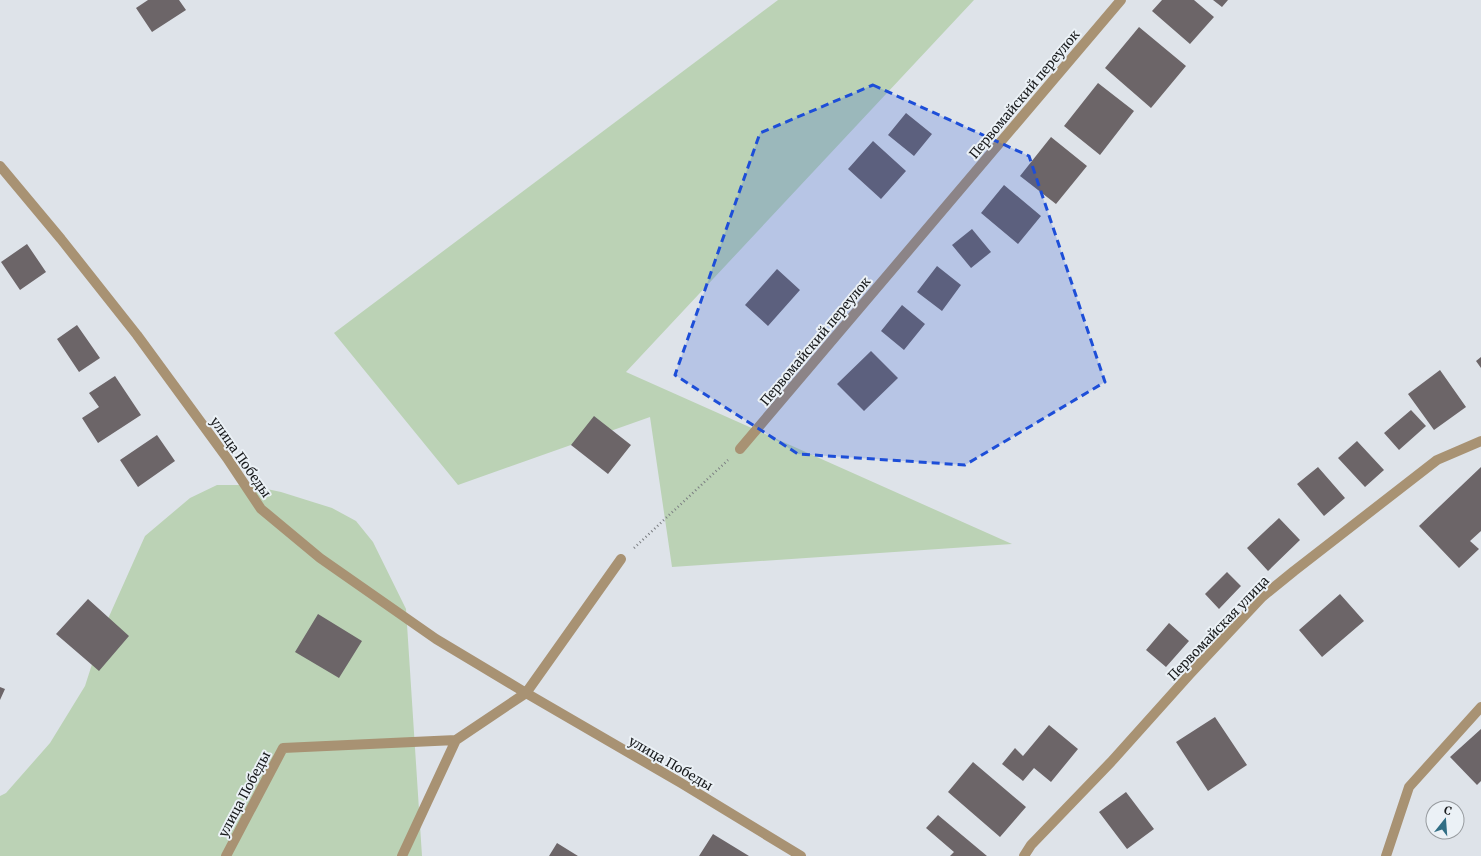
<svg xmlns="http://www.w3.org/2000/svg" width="1481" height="856" font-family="Merriweather,serif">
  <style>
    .green { fill: #bbd2b5 }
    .building { fill: #6c6568 }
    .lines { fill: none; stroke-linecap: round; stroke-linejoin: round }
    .path { stroke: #7a7d81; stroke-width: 2.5; stroke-dasharray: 1 3; stroke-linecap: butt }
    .minor { stroke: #a89273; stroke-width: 10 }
    .marked { fill: #1d4ed8; fill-opacity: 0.2; stroke: #1d4ed8; stroke-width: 3; stroke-dasharray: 8 5; stroke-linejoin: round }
    .labels { text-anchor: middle; stroke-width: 4; stroke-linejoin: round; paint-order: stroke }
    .street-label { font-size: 13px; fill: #181a1c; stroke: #ebf1f6 }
  </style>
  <rect width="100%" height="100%" fill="#dee3e9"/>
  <path class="green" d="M778,0H974L626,372L1012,544L672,567L650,417L458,485L334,333Z
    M217,485H248L281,492L332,508L356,521L373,542L406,609L422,856H0V796L6,793L50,743L85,686L103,630L145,536L190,498Z"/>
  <path class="building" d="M148,0H179L186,10L152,32L136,8Z
    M1162,0H1194L1214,17L1190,44L1152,11Z
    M1213,0H1228L1222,7Z
    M1139,27L1186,66L1151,108L1105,68Z
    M1098,83L1134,111L1100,155L1064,126Z
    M906,113L932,134L914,156L888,135Z
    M1051,137L1087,166L1056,204L1020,176Z
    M873,141L906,171L881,199L848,169Z
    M1004,185L1041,216L1018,244L981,213Z
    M972,229L991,252L971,268L952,245Z
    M27,244L46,272L20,290L1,262Z
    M937,266L961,285L942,311L917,292Z
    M777,269L800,290L768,326L745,305Z
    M902,305L925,324L904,350L881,331Z
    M77,325L100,358L79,372L57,339Z
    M871,351L898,378L864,411L837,384Z
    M1481,357V368L1476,361Z
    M1440,370L1466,407L1434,430L1408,394Z
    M115,376L141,415L98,443L82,418L99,407L89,393Z
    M1411,410L1426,426L1399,450L1384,433Z
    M594,416L631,445L608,474L571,445Z
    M157,435L175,461L138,487L120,460Z
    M1357,441L1384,470L1365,487L1338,458Z
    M1318,467L1345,498L1324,516L1297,484Z
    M1481,467V531L1470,541L1479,549L1459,568L1419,526Z
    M1279,518L1300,540L1268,571L1247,548Z
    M1227,572L1241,586L1219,609L1205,594Z
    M1340,594L1364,621L1322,657L1299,630Z
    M88,599L129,636L99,671L56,634Z
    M318,614L362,641L339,678L295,652Z
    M1169,623L1189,641L1166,667L1146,650Z
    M0,687L5,689L0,700Z
    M1215,717L1247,765L1208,791L1176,742Z
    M1049,725L1078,749L1051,782L1034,768L1023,781L1002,764L1015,748L1023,756Z
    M1481,729V781L1477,785L1450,757Z
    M973,762L1026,807L1000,837L948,792Z
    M1126,792L1154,829L1127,849L1099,812Z
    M938,815L987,856H950L954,852L926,828Z
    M713,834L749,856H699Z
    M557,843L578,856H549Z"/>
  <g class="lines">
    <path class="path" d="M634,548L728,460"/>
    <path class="minor" d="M0,166L61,239L137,335L227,458L261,509L320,558L436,639L526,693L681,783L801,856
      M740,449L1121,0
      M226,856L283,748L456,740
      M402,856L456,740L526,693L621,559
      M1024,856L1031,845L1111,762L1190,674L1262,597L1294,571L1437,460L1481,441
      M1386,856L1409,787L1481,707"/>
  </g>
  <path class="marked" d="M873,85L1029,156L1105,382L965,465L798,454L675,375L760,133Z"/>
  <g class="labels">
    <g class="street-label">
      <text transform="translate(1024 94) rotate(-50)" y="5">Первомайский переулок</text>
      <text transform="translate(815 341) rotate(-50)" y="5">Первомайский переулок</text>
      <text transform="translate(241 457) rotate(55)" y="5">улица Победы</text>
      <text transform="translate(1218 628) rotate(-46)" y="5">Первомайская улица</text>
      <text transform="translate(671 763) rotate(30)" y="5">улица Победы</text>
      <text transform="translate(244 794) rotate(-62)" y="5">улица Победы</text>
    </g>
  </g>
  <g transform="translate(1445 820) rotate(17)"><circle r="19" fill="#ebf1f6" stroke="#979b9f"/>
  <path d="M0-3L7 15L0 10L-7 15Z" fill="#316e85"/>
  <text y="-6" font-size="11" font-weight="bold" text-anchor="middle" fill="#181a1c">С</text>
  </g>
</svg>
